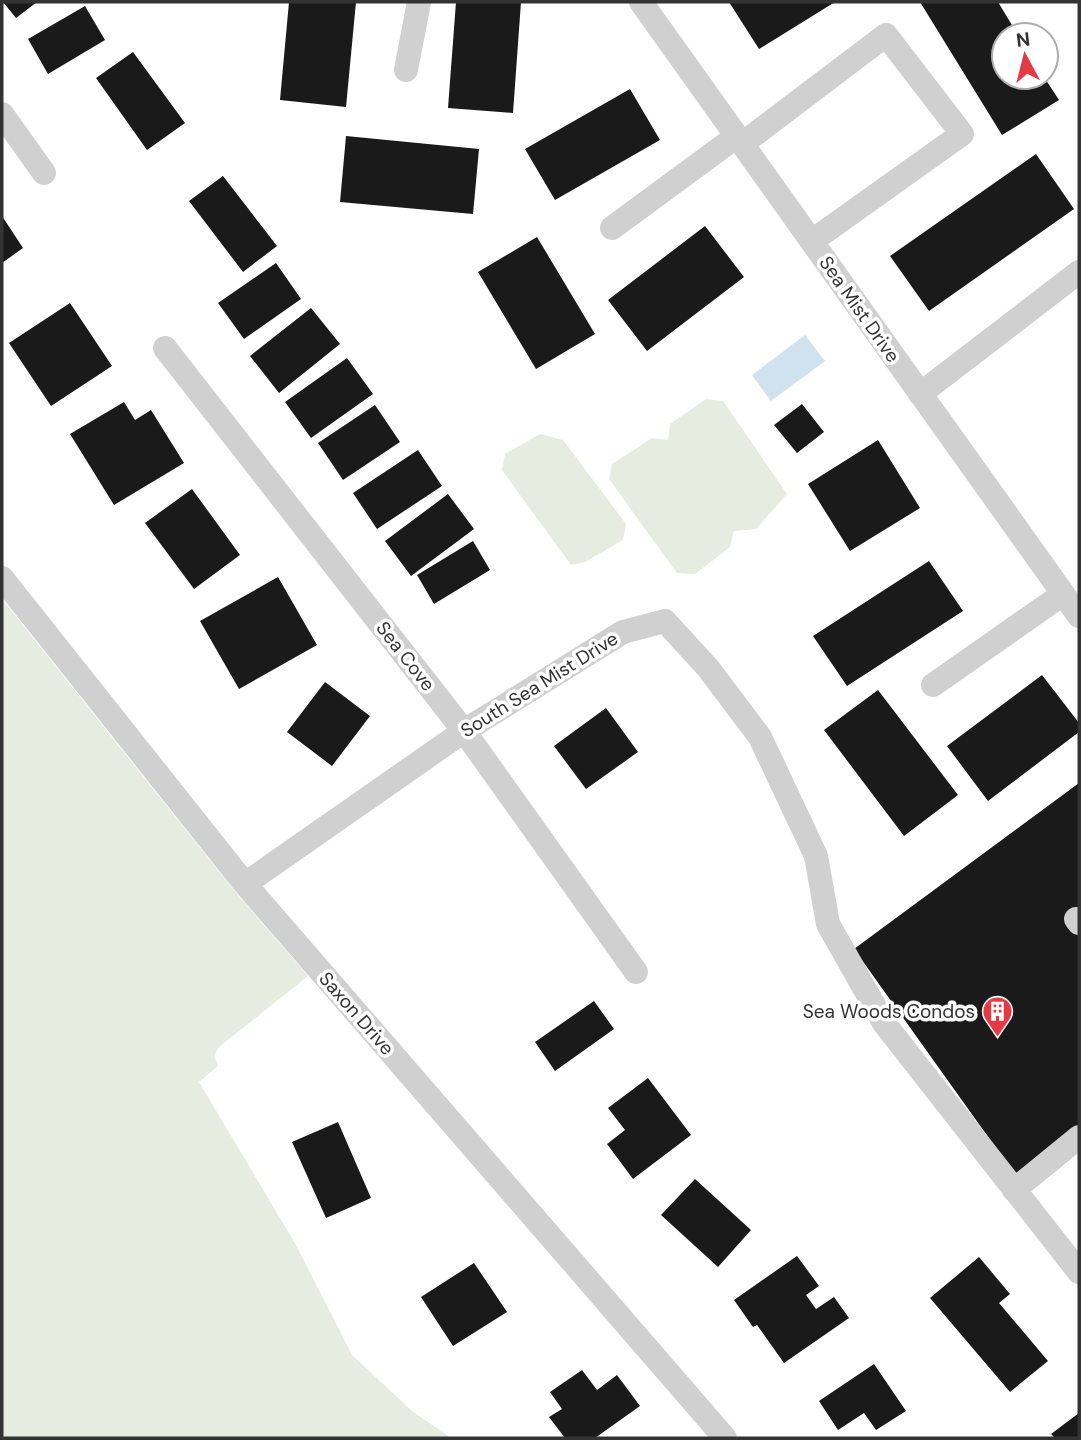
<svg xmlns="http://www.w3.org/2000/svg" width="1081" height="1440" font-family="'DM Sans',sans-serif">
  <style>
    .green { fill: #e6ecdf }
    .water { fill: #cfe2ee }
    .building { fill: #1a1a1a }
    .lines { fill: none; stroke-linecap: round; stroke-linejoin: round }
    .minor { stroke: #d0d0d0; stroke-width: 24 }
    .labels { text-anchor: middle; stroke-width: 7; stroke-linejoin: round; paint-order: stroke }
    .street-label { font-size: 19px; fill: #333; stroke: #fff }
    .poi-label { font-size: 19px; fill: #333; stroke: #fff; text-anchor: end }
  </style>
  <rect width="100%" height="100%" fill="#fff"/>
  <path class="green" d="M706,399L723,401L787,494L756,529L734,531L730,547L695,574L677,573L609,479L612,464L652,438L668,440L670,424Z
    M540,434L563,440L626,524L623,540L585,562L571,565L502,470L505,454Z
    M2,599L236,893L308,976L219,1047L214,1056L218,1066L199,1082L296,1245L352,1355L412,1411L451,1438H2Z"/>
  <path class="water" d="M805,335L825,361L771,401L752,375Z"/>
  <path class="building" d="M3,2H37L16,18Z
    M289,2H356L346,107L280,100Z
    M456,2H521L513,113L448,108Z
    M729,2H835L759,49Z
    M920,2H998L1018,35H1004V77H1044L1059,100L1002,135Z
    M85,6L105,40L48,74L28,39Z
    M133,52L185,123L147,150L96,78Z
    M630,89L660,140L555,200L525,149Z
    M346,136L479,149L473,214L340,202Z
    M1036,154L1074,209L929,311L890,256Z
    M223,176L277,246L243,272L189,201Z
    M2,216L23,248L2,263Z
    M705,226L744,277L647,351L608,300Z
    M537,237L595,334L536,369L478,272Z
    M276,263L301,299L244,339L218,303Z
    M70,303L112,366L51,406L9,343Z
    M311,308L340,344L279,393L250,356Z
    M347,358L373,394L311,438L285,402Z
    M124,402L135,420L151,410L184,463L114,505L70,434Z
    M802,404L824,432L797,453L774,425Z
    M375,405L400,442L343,480L318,443Z
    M878,440L920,508L850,551L808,484Z
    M418,450L442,486L377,529L353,493Z
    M192,489L240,555L194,589L145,523Z
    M448,494L474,529L411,576L385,541Z
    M473,541L490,570L434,604L417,575Z
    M929,561L963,611L847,686L813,636Z
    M278,577L317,645L239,689L200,621Z
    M1042,675L1079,723V732L988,801L947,746Z
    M325,682L370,716L332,766L287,732Z
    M878,690L958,795L904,836L824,730Z
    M606,708L638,752L586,789L554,746Z
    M1079,783V1126L1016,1176L854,949Z
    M594,1001L614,1029L555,1071L535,1042Z
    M648,1078L691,1135L633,1179L607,1144L625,1130L608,1108Z
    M338,1122L371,1198L326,1218L292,1142Z
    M695,1179L751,1230L718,1267L661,1215Z
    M797,1256L819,1286L806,1295L816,1309L834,1297L849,1318L784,1363L757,1325L753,1327L734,1300Z
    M979,1257L1010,1294L999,1303L1048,1361L1010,1392L930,1298Z
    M474,1263L507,1312L453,1346L421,1297Z
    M874,1364L906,1411L876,1430L864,1413L838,1430L819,1401Z
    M582,1370L597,1390L617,1375L640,1406L595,1438H565L549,1417L562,1409L550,1392Z
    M1079,1413V1438H1055L1051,1434Z"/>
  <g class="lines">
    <path class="minor" d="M641,2L1079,616
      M406,70L419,2
      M2,114L44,173
      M742,144L886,35L962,134L812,241
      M612,228L737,136
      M165,348L464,731L636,972
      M920,394L1079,272
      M2,578L245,884L725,1438
      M933,685L1063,594
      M245,884L464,731L623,632L665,621L708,668L760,737L816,856L828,924L884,1023L1079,1272
      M1076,919L1079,923
      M1014,1190L1079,1137"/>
  </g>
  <defs>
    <symbol id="building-pin" viewBox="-11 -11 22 30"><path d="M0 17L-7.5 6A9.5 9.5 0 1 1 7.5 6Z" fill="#e63946" stroke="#fff"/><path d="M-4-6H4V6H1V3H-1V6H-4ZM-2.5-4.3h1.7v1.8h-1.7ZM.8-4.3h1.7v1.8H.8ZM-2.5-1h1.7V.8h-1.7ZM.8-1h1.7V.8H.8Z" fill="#fff"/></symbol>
  </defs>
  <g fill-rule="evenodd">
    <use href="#building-pin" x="980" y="994" width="35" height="47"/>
  </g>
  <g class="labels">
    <g class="street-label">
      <text transform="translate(860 309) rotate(55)" y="7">Sea Mist Drive</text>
      <text transform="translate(406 656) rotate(52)" y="7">Sea Cove</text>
      <text transform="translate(539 684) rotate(-32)" y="7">South Sea Mist Drive</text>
      <text transform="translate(357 1013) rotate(49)" y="7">Saxon Drive</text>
    </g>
    <g class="poi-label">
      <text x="975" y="1018">Sea Woods Condos</text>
    </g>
  </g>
  <rect width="1081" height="1440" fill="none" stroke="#333333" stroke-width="7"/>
  <g transform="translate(1025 56) rotate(353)"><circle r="33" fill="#ffffff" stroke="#adadad" stroke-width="2"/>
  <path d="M0-5L12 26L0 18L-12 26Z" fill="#e63946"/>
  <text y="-10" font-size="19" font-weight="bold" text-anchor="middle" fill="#333333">N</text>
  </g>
</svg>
